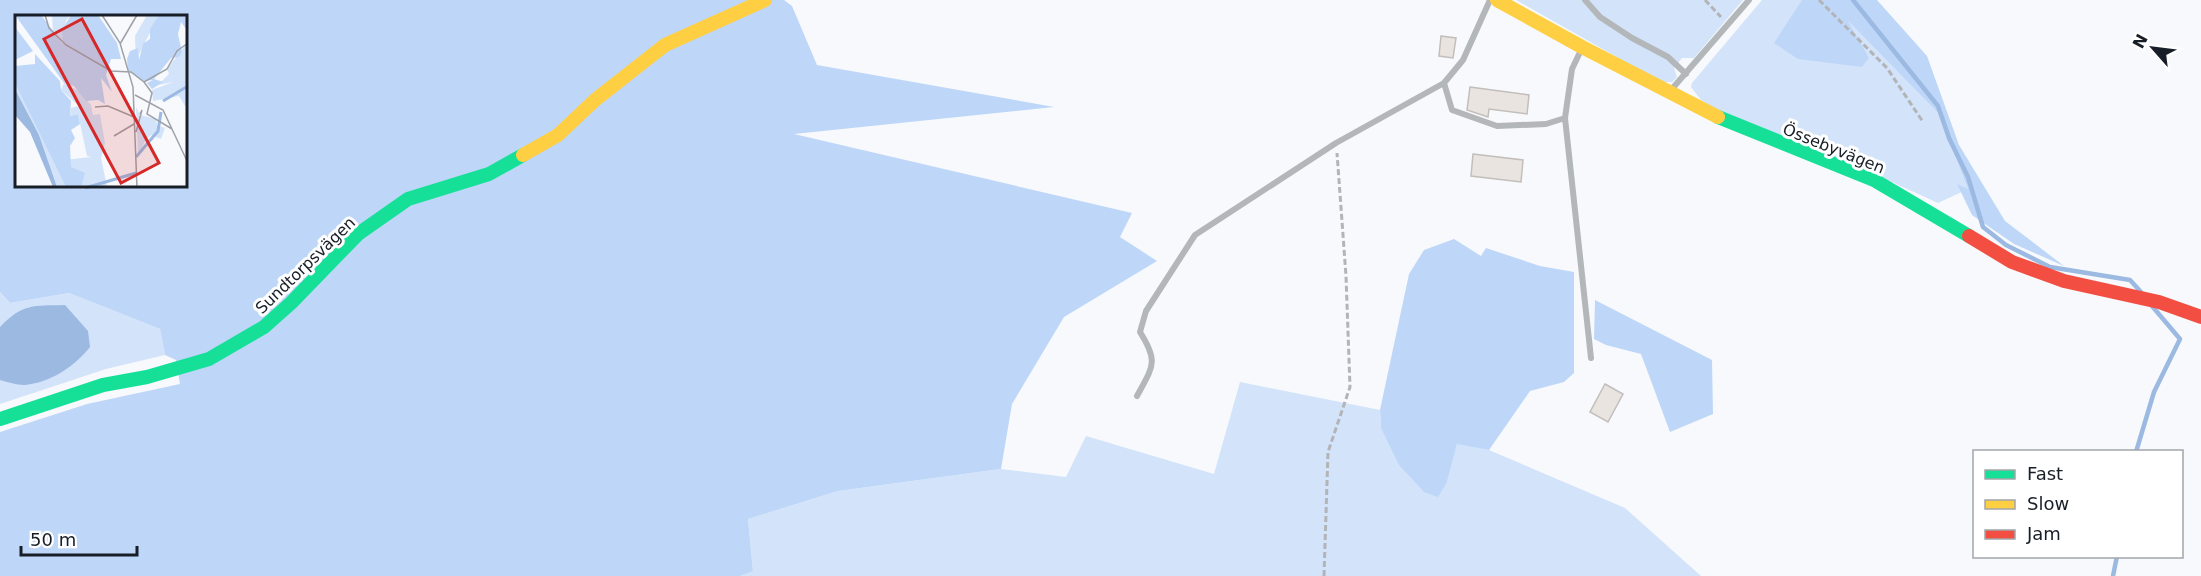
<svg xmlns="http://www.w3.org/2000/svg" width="2201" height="576" font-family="'DejaVu Sans',sans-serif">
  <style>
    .green { fill: #d3e4fa }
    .forest { fill: #bed7f8; fill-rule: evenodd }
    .water { fill: #9bb9e1 }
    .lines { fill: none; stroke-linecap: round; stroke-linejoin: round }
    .stream { stroke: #9bb9e1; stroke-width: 4.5 }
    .building { fill: #eae4e0; stroke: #c2bebc; stroke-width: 1.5 }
    .path { stroke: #b2b4b7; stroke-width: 3; stroke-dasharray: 6 3; stroke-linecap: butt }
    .lane { stroke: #b4b7ba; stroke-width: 6 }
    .fast { stroke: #16e098; stroke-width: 14 }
    .slow { stroke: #ffcf43; stroke-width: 14 }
    .jam { stroke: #f24e42; stroke-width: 14 }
    .labels { text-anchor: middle; stroke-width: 6; stroke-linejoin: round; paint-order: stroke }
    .street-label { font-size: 16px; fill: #181e27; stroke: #fff }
    .inset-river { fill: none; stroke: #9bb9e1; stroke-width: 3 }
    .inset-road { fill: none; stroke: #9ea1a7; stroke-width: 1.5 }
    .view { fill: #d62828; fill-opacity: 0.15; stroke: #d62828; stroke-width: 3 }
    .inset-edge { fill: none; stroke: #181e27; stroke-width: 3 }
  </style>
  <rect width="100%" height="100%" fill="#f7f9fc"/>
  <path class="green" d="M1516,0H1743L1694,58H1682L1674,68L1677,77L1672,82H1661Z
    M1762,0H1840L1845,18L1938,113L1968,189L1938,203L1892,182L1736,121L1701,100L1691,87L1692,83Z
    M0,292L10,303L69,293L160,329L165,355L106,369L0,404Z
    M1240,382L1380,410L1381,428L1447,482L1457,443L1489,450L1625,508L1701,576H740L753,570L748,519L838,491L1001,469L1066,477L1086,436L1214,474Z"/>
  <path class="forest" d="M0,0H784L792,6L817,65L1054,107L794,134L1132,213L1120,237L1157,261L1064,317L1012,404L1001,469L838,491L748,519L753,571L740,576H0V432L87,404L180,384L176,360L165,355L160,329L69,293L10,303L0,292ZM16,16H186V186H16Z
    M1802,0H1877L1927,56L1959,145L2005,221L2064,266L2014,244L1972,215L1957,184L1968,189L1938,113L1848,21L1869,58L1862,67L1798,59L1774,43Z
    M1454,239L1481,256L1486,248L1540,266L1574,272V373L1564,382L1530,391L1489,450L1457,444L1447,482L1438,497L1424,492L1399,465L1381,428L1380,410L1409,274L1424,250Z
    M1595,300L1712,360L1713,414L1670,432L1641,354L1606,345L1594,339Z"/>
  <path class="water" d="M65,305L88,331L90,347C74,367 50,383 24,385C16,385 8,382 0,380V327C23,303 33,306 65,305Z"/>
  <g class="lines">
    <path class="stream" d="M1853,0L1938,106L1949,138L1968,177L1983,227L2006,245L2050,267L2130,280L2141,292
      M2136,452L2154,392L2180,339L2152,306
      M2113,576L2117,556"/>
  </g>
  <path class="building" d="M1441,36L1456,38L1453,58L1439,56Z
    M1470,87L1529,95L1527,114L1489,109L1488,117L1467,110Z
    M1473,154L1523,160L1521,182L1471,176Z
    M1605,384L1623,394L1608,422L1590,412Z"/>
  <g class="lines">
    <path class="path" d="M1705,0L1721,17
      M1819,0L1887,68L1923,122
      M1324,576L1328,452L1350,387L1346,276L1337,153"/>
    <path class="lane" d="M1585,0L1600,17L1632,38L1668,57L1686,74
      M1582,48L1572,69L1565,118L1591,358
      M1444,83L1452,110L1497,126L1546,124L1565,118
      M1671,90L1749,0
      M1137,396C1153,366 1159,362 1140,332L1146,311L1195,235L1336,143L1444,83L1463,60L1490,0"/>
    <path class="fast" d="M1718,117L1874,180L1969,236
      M0,419L103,385L147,377L209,359L264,327L291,303L358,234L408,199L489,174L523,155"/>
    <path class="slow" d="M1497,0L1582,47L1718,117
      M523,155L558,135L595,100L665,45L765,0"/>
    <path class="jam" d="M1969,236L2012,262L2064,281L2159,302L2201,317"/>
  </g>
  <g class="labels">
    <g class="street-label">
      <text transform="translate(1834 148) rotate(22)" y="6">Össebyvägen</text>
      <text transform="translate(305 265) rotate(-44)" y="6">Sundtorpsvägen</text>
    </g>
  </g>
  <g transform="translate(15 15)">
    <rect width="172" height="172" fill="#f7f9fc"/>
    <path d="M37,0H56L51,5L49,27L38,16ZM132,0H144L121,45L120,21ZM172,28V94L164,81L138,86L137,75L158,67L143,70L154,59L152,54ZM0,61L30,126L49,145L76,142L72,141L63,99L55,101L56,93L64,91L46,75L49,68L64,76L76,90L78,100L85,99L90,128L86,143L92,172H42L24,120L0,74ZM121,92L125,100L141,104L142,110L150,113L146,124L136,120L130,126L123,140Z" fill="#d3e4fa"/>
    <path d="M0,0H26L48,29L47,15L56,0H83L102,28L106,44H96L91,60L97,77L86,63L90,89L83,85L71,86L59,71L49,68ZM144,0H172V15L166,7L163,19L167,37L164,42L156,43L139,64L148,67L137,74L132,68L138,65L128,66L113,55L112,44L115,36L123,33L124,45L128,29L135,24V14ZM0,12L18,36L0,45ZM20,39L45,66L46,75L56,86L55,101L63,99L65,109L56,115L60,123L55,131L56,152L70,158L66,172H51L0,68V51L20,49Z" fill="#bed7f8"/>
    <path d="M0,74L24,120L42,172H38L15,117L0,100Z" fill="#9bb9e1"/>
    <path class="inset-river" d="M148,86L173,71M121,142L143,116L146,97M70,173L121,158"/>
    <path class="inset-road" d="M30,0L34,13L51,30L96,56L116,57L129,67L137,78L132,99L157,114M87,0L105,28L118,72L122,173M105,29L122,0M129,67L152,54L162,36L173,28M120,80L148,95L173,148M80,92L93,91L119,102M121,117L127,95L125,99M99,121L119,109"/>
    <path class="view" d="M67,4L144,148L106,168L29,24Z"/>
    <rect width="172" height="172" class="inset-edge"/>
  </g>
  <rect x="1973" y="450" width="210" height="108" fill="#ffffff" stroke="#a3a5a9" stroke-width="1.5"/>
  <rect x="1985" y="470" width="30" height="9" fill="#16e098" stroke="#a3a5a9" stroke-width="1.5"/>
  <text x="2027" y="480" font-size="18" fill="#181e27">Fast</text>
  <rect x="1985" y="500" width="30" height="9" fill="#ffcf43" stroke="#a3a5a9" stroke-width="1.5"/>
  <text x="2027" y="510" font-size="18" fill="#181e27">Slow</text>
  <rect x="1985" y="530" width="30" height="9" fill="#f24e42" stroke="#a3a5a9" stroke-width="1.5"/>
  <text x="2027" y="540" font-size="18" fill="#181e27">Jam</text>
  <g transform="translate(2153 48) rotate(298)" stroke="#ffffff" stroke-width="4.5" paint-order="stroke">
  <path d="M0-4.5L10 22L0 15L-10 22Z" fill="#181e27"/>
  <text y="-9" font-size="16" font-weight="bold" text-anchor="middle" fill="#181e27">N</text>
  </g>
  <path d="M21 546v9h116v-9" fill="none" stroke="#181e27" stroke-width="3"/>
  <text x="30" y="546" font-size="18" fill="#181e27" stroke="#ffffff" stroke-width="4.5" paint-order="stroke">50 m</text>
</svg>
